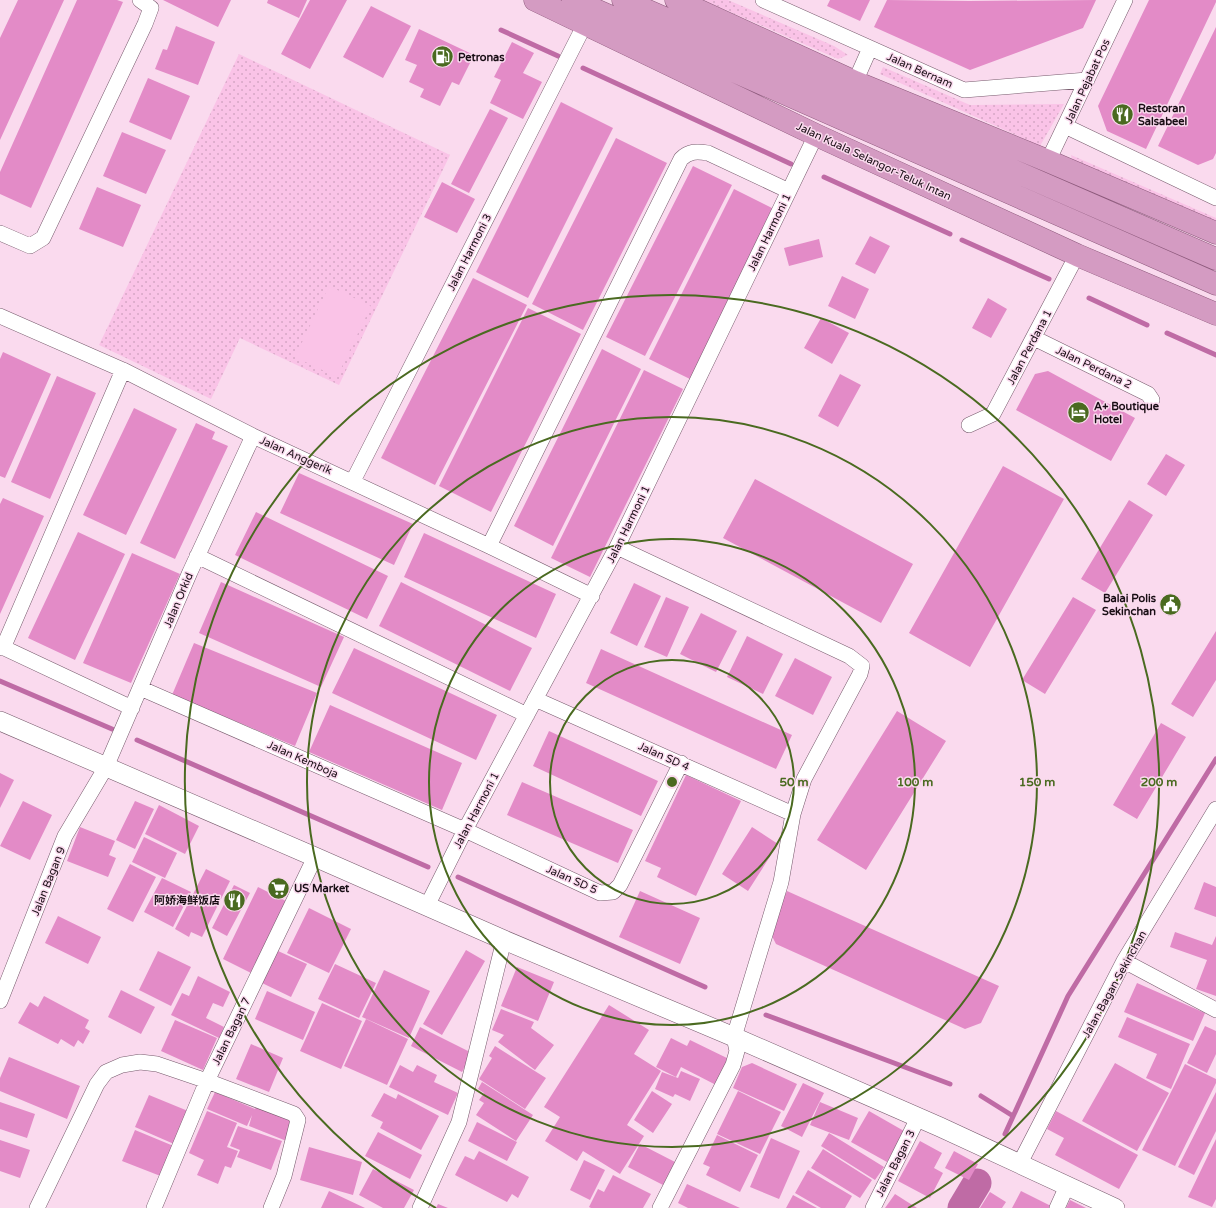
<svg xmlns="http://www.w3.org/2000/svg" width="1216" height="1208" font-family="'Varela Round','Noto Sans SC',sans-serif">
  <style>
    .grass { fill: url(#grass-dots) }
    .garden { fill: #fac3e7 }
    .lines { fill: none; stroke-linecap: round; stroke-linejoin: round }
    .stream { stroke: #bf6ba5; stroke-width: 5 }
    .river { stroke: #bf6ba5; stroke-width: 29 }
    .building { fill: #e38bc7 }
    .minor-casing { stroke: #775b6d; stroke-width: 16 }
    .tertiary-casing { stroke: #775b6d; stroke-width: 20 }
    .trunk-casing { stroke: #8c597b; stroke-width: 23 }
    .minor { stroke: #fff; stroke-width: 15 }
    .tertiary { stroke: #fff; stroke-width: 19 }
    .trunk { stroke: #d49bc2; stroke-width: 22 }
    .ring { fill: none; stroke: #4a6a20; stroke-width: 2 }
    .labels { text-anchor: middle; stroke-width: 3; stroke-linejoin: round; paint-order: stroke }
    .poi-label { font-size: 11px; font-weight: bold; fill: #180d14; stroke: #fadaee; text-anchor: start }
    .street-label { font-size: 11px; fill: #180d14; stroke: #fadaee }
    .centre { fill: #4a6a20; stroke: #fadaee; stroke-width: 2 }
    .ring-label { font-size: 12px; text-anchor: middle; font-weight: bold; fill: #4a6a20; stroke: #fadaee; stroke-width: 3; stroke-linejoin: round; paint-order: stroke }
  </style>
  <defs>
    <pattern id="grass-dots" width="8" height="8" patternUnits="userSpaceOnUse"><rect width="8" height="8" fill="#fac3e7"/><path d="M2 2h.1M6 6h.1" fill="none" stroke="#d6a6c5" stroke-width="1.8" stroke-linecap="round"/></pattern>
  </defs>
  <rect width="100%" height="100%" fill="#fadaee"/>
  <path class="grass" d="M703,0H728L834,46L848,55L838,59Z
    M239,54L450,155L339,385L240,338L211,399L99,345Z
    M883,67L970,105L1064,104L1040,146L880,74Z
    M1071,155L1216,218V227L1073,165Z"/>
  <path class="garden" d="M329,286L371,306L337,377L295,357Z"/>
  <g class="lines">
    <path class="stream" d="M501,30L558,56
      M583,68L791,164
      M824,177L950,234
      M962,240L1049,279
      M1089,298L1147,325
      M1167,333L1216,355
      M0,681L112,729
      M137,740L428,867
      M458,877L705,987
      M766,1015L950,1084
      M981,1096L1013,1116
      M1005,1134L1068,996L1216,759"/>
    <path class="river" d="M962,1208L977,1183"/>
  </g>
  <path class="building" d="M18,0H64L0,140V38Z
    M77,0H117L123,2L31,208L0,194V172Z
    M163,0H231L218,27Z
    M268,0H307L299,18L267,3Z
    M310,0H347L310,69L281,54Z
    M830,0H870L860,21L827,6Z
    M887,0L969,1L1096,0L1083,28L970,70L874,27Z
    M1149,0H1216V2L1146,149L1107,131L1098,106Z
    M371,6L411,26L383,78L343,57Z
    M176,26L215,42L198,85L155,69L163,49L167,50Z
    M1216,27V153L1213,159L1198,165L1158,146Z
    M419,29L474,55L459,85L452,82L440,106L420,97L424,89L409,82L417,65L405,60Z
    M512,42L534,53L523,73L542,82L523,119L490,103L501,80L494,77Z
    M148,78L190,96L171,140L129,122Z
    M561,102L613,128L528,298L476,272Z
    M490,109L508,118L469,193L451,184Z
    M122,132L166,150L146,194L103,176Z
    M616,138L667,163L583,330L532,304Z
    M693,166L732,185L645,356L606,337Z
    M442,182L475,199L457,233L424,217Z
    M97,187L141,205L123,247L79,229Z
    M734,189L776,210L692,380L649,359Z
    M870,236L890,246L875,274L855,264Z
    M819,239L823,257L789,266L784,248Z
    M842,276L869,289L855,319L828,306Z
    M473,278L527,305L435,485L381,458Z
    M988,298L1007,309L991,338L972,328Z
    M528,308L581,334L491,512L439,486Z
    M821,318L849,333L832,364L804,348Z
    M602,349L641,369L553,546L514,526Z
    M3,352L51,374L5,478L0,476V359Z
    M644,370L683,389L590,577L551,558Z
    M1048,371L1135,418L1111,461L1016,410L1035,374Z
    M840,374L861,385L838,427L818,416Z
    M57,376L96,393L50,499L11,482Z
    M134,408L177,429L126,535L83,515Z
    M196,423L215,432L212,439L228,446L175,559L140,543Z
    M1166,454L1185,465L1166,496L1147,484Z
    M1003,466L1064,499L970,667L909,633Z
    M299,473L413,524L394,565L280,513Z
    M755,479L913,564L881,623L723,538Z
    M3,498L44,516L0,614V504Z
    M1129,500L1153,515L1105,593L1081,579Z
    M256,512L388,576L367,619L235,555Z
    M78,532L125,554L75,660L28,638Z
    M424,533L556,594L536,638L404,577Z
    M132,553L180,574L131,683L83,663Z
    M221,582L344,637L321,687L199,633Z
    M401,582L532,648L510,691L379,626Z
    M634,583L661,596L637,646L610,633Z
    M666,597L689,607L667,657L644,647Z
    M1073,597L1096,610L1045,694L1022,680Z
    M701,613L737,631L716,672L680,654Z
    M1216,631V680L1193,717L1171,704Z
    M747,636L783,654L763,694L727,677Z
    M194,643L317,693L295,746L172,695Z
    M354,648L497,715L476,760L332,693Z
    M601,649L792,735L776,769L586,683Z
    M795,658L832,677L813,715L775,696Z
    M330,705L462,763L442,810L309,752Z
    M897,711L946,741L866,870L817,840Z
    M1161,723L1186,737L1137,819L1113,805Z
    M549,731L658,781L641,816L533,766Z
    M0,773L14,780L0,808Z
    M686,775L741,801L696,896L657,877L661,868L645,861Z
    M522,782L633,830L618,863L507,815Z
    M23,801L52,815L30,860L0,846Z
    M135,801L154,809L135,849L116,840Z
    M159,805L199,826L185,854L145,834Z
    M80,827L115,841L109,855L116,858L108,877L67,861Z
    M752,827L778,844L748,891L722,874Z
    M144,837L177,853L165,878L132,862Z
    M130,864L156,877L133,922L107,909Z
    M206,869L230,881L202,937L191,932L189,937L175,929Z
    M162,878L191,892L173,927L144,912Z
    M1204,882L1216,887V917L1194,909Z
    M234,885L250,893L227,936L212,928Z
    M258,887L290,903L255,975L223,959Z
    M640,891L700,918L680,964L619,937Z
    M787,891L999,986L981,1023L965,1029L776,944L769,930Z
    M309,908L351,929L329,973L287,953Z
    M58,916L101,937L88,964L45,943Z
    M1175,932L1212,945L1216,936V996L1196,989L1207,960L1170,947Z
    M466,950L485,961L442,1035L423,1024Z
    M158,951L191,967L171,1006L139,990Z
    M278,951L307,964L291,997L262,983Z
    M335,964L376,983L359,1018L318,999Z
    M517,967L554,982L538,1021L501,1006Z
    M384,970L430,991L409,1038L362,1017Z
    M198,976L230,992L223,1007L213,1003L206,1018L224,1027L219,1038L171,1015L182,993L189,996Z
    M1137,983L1205,1013L1193,1041L1124,1012Z
    M121,990L155,1007L141,1034L108,1017Z
    M267,991L315,1012L303,1040L255,1019Z
    M44,996L89,1020L85,1028L90,1031L83,1044L78,1040L74,1047L61,1039L58,1044L18,1023L30,1002L38,1007Z
    M322,1003L362,1021L341,1069L300,1051Z
    M609,1005L649,1030L634,1054L661,1071L627,1125L644,1136L620,1174L583,1151L577,1161L545,1141L560,1117L544,1107Z
    M501,1009L534,1022L531,1028L554,1045L535,1070L498,1042L504,1035L492,1030Z
    M1127,1017L1190,1044L1171,1089L1146,1078L1157,1054L1118,1037Z
    M366,1019L408,1039L387,1085L344,1066Z
    M175,1020L217,1038L203,1070L161,1051Z
    M1205,1026L1216,1031V1054L1207,1073L1187,1063Z
    M420,1027L472,1053L462,1072L411,1046Z
    M671,1038L687,1046L690,1040L731,1060L718,1086L681,1067L676,1077L656,1067Z
    M251,1044L283,1058L269,1092L236,1079Z
    M495,1046L546,1078L525,1109L479,1079L492,1058L489,1056Z
    M9,1057L80,1086L67,1119L0,1091V1078Z
    M752,1063L797,1084L784,1111L733,1088L742,1067Z
    M1115,1063L1169,1093L1137,1151L1082,1121Z
    M1185,1064L1216,1079V1083L1175,1166L1142,1150Z
    M400,1065L413,1072L417,1065L437,1075L434,1082L458,1093L448,1115L389,1087Z
    M681,1071L700,1079L690,1101L675,1094L673,1097L655,1089L662,1072L678,1078Z
    M482,1082L533,1115L516,1141L476,1115L484,1103L479,1100L484,1093L478,1089Z
    M803,1083L824,1093L802,1137L781,1126Z
    M652,1091L672,1104L653,1133L634,1120Z
    M738,1091L781,1112L760,1154L717,1134Z
    M215,1092L255,1109L257,1105L297,1121L289,1142L249,1126L252,1115L247,1126L207,1109Z
    M1216,1092V1131L1194,1175L1178,1167Z
    M384,1093L396,1099L398,1094L439,1116L421,1150L380,1128L383,1122L371,1116Z
    M149,1095L188,1111L174,1144L135,1127Z
    M0,1102L35,1114L27,1138L0,1129Z
    M820,1102L858,1118L849,1140L810,1125Z
    M207,1111L237,1123L227,1147L238,1151L231,1168L225,1166L218,1184L197,1175L204,1160L189,1153Z
    M869,1111L904,1131L887,1162L851,1142Z
    M1056,1111L1138,1155L1119,1189L1055,1155L1064,1138L1047,1129Z
    M477,1122L517,1142L507,1161L468,1141Z
    M238,1126L282,1141L271,1170L237,1157L240,1150L230,1146Z
    M135,1130L176,1147L163,1177L122,1161Z
    M378,1132L422,1155L410,1179L365,1156Z
    M829,1133L884,1167L875,1180L821,1146Z
    M717,1135L758,1155L740,1192L706,1175L710,1167L703,1164Z
    M771,1138L800,1151L779,1199L750,1187Z
    M1216,1139V1199L1212,1207L1188,1197Z
    M0,1140L30,1150L20,1178L0,1171Z
    M920,1141L942,1153L934,1168L943,1173L930,1198L898,1181Z
    M640,1144L675,1162L663,1185L628,1167Z
    M309,1147L362,1162L353,1195L300,1180Z
    M823,1149L872,1180L860,1198L811,1168Z
    M479,1151L529,1177L518,1198L512,1194L507,1202L455,1175L465,1156L474,1160Z
    M954,1151L978,1164L969,1180L945,1168Z
    M584,1160L605,1170L590,1200L570,1190Z
    M373,1169L414,1190L404,1208H383L359,1195Z
    M808,1170L852,1196L845,1208H821L795,1193Z
    M613,1175L651,1194L643,1208H591L589,1207L598,1189L604,1192Z
    M687,1184L740,1208H688L678,1203Z
    M329,1191L365,1208H321Z
    M1021,1191L1053,1207L1052,1208H1012Z
    M990,1192L1006,1202L1002,1208H980Z
    M895,1194L917,1208H885Z
    M793,1195L817,1208H786Z
    M1070,1200L1086,1208H1066Z
    M438,1204L448,1208H436Z"/>
  <g class="lines">
    <defs>
      <path id="minor" d="M763,0L964,90L1087,80
        M855,82L870,48
        M1065,126L1216,198
        M1048,161L1125,0
        M0,233L30,246L43,238L145,24L151,8L140,0
        M0,316L123,370L253,436L489,546L592,596
        M1034,338L1148,394L1152,400
        M969,425L993,414L1077,255
        M353,481L585,24
        M489,546L681,159C689,151 697,151 708,153L789,191
        M617,547L849,656L862,666L860,674L804,779L793,814L781,882L734,1037L737,1051L733,1065L660,1208
        M197,556L527,715
        M0,646L132,708
        M3,648L123,370
        M140,688L465,830L600,893L613,892L620,885L681,763
        M535,699L793,814
        M427,906L465,830L617,547L816,135
        M1124,961L1216,1010
        M0,1001L65,836L106,767L190,572L253,436
        M1020,1163L1124,961L1216,809
        M37,1208L97,1084L106,1072L122,1065L140,1062L157,1064L207,1081L294,1114L298,1120L284,1176L271,1208
        M154,1208L207,1081L315,857
        M420,1208L459,1122L504,940
        M873,1208L918,1118
        M1057,1208L1067,1186"/>
      <path id="tertiary" d="M0,721L315,857L504,940L734,1037L940,1127L1115,1208"/>
      <path id="trunk" d="M535,0L816,135L1077,255L1216,314
        M573,0L1216,284
        M623,0L1216,259
        M676,0L855,82L1048,161L1216,233"/>
    </defs>
    <use href="#minor" class="minor-casing"/>
    <use href="#tertiary" class="tertiary-casing"/>
    <use href="#trunk" class="trunk-casing"/>
    <use href="#minor" class="minor"/>
    <use href="#tertiary" class="tertiary"/>
    <use href="#trunk" class="trunk"/>
  </g>
  <g class="ring">
    <circle cx="672" cy="782" r="122"/>
    <circle cx="672" cy="782" r="243"/>
    <circle cx="672" cy="782" r="365"/>
    <path d="M436 1208A487 487 0 1 1 908 1208"/>
  </g>
  <defs>
    <symbol id="fuel-disc" viewBox="-11 -11 22 22"><circle r="9.5" fill="#4a6a20" stroke="#fadaee"/><path d="M-5.5-6h7V0h2V4h1.3V-2.5L3-4.5l.8-.8L6-3V5H2.5V1h-1V6h-7ZM-4.2-4.7v3.2H.2V-4.7Z" fill="#fff"/></symbol>
    <symbol id="restaurant-disc" viewBox="-11 -11 22 22"><circle r="9.5" fill="#4a6a20" stroke="#fadaee"/><path d="M-5-6h1v4h1v-4h1v4h1v-4h1v5L-1.5 .5V6h-2V.5L-5-1ZM5-6V6H3V1.5H1.5Q1.5-4 5-6Z" fill="#fff"/></symbol>
    <symbol id="hotel-disc" viewBox="-11 -11 22 22"><circle r="9.5" fill="#4a6a20" stroke="#fadaee"/><path d="M-6-4.5h1.5V1H6V5H4.5V3h-9V5H-6ZM-4 0a1.8 1.8 0 1 1 3.6 0ZM.5 0V-2.5h3Q6-2.5 6 0Z" fill="#fff"/></symbol>
    <symbol id="civic-disc" viewBox="-11 -11 22 22"><circle r="9.5" fill="#4a6a20" stroke="#fadaee"/><path d="M-.6-6.5H3V-4.5H.6V-3L4-1V1h2V6H-6V1h2V-1L-.6-3ZM-1.2 2.5V6h2.4V2.5Z" fill="#fff"/></symbol>
    <symbol id="supermarket-disc" viewBox="-11 -11 22 22"><circle r="9.5" fill="#4a6a20" stroke="#fadaee"/><path d="M-6-5.5h2.5l.6 2H6L4.5 2H-2.5L-4.4-4H-6ZM-1.5 3.2a1.3 1.3 0 1 0 .1 0ZM3 3.2a1.3 1.3 0 1 0 .1 0Z" fill="#fff"/></symbol>
  </defs>
  <g fill-rule="evenodd">
    <use href="#fuel-disc" x="430" y="44" width="25" height="25"/>
    <use href="#restaurant-disc" x="1110" y="102" width="25" height="25"/>
    <use href="#hotel-disc" x="1066" y="400" width="25" height="25"/>
    <use href="#civic-disc" x="1158" y="592" width="25" height="25"/>
    <use href="#supermarket-disc" x="266" y="876" width="25" height="25"/>
    <use href="#restaurant-disc" x="222" y="888" width="25" height="25"/>
  </g>
  <g class="labels">
    <g class="poi-label">
      <text x="458" y="61">Petronas</text>
      <text x="1138" y="112">Restoran<tspan x="1138" dy="13">Salsabeel</tspan></text>
      <text x="1094" y="410">A+ Boutique<tspan x="1094" dy="13">Hotel</tspan></text>
      <text x="1156" y="602" text-anchor="end">Balai Polis<tspan x="1156" dy="13">Sekinchan</tspan></text>
      <text x="294" y="892">US Market</text>
      <text x="220" y="904" text-anchor="end">阿娇海鲜饭店</text>
    </g>
    <g class="street-label">
      <text transform="translate(920 70) rotate(24)" y="4">Jalan Bernam</text>
      <text transform="translate(1087 81) rotate(-65)" y="4">Jalan Pejabat Pos</text>
      <text transform="translate(874 161) rotate(25)" y="4">Jalan Kuala Selangor-Teluk Intan</text>
      <text transform="translate(769 232) rotate(-64)" y="4">Jalan Harmoni 1</text>
      <text transform="translate(469 252) rotate(-63)" y="4">Jalan Harmoni 3</text>
      <text transform="translate(1029 347) rotate(-62)" y="4">Jalan Perdana 1</text>
      <text transform="translate(1094 367) rotate(26)" y="4">Jalan Perdana 2</text>
      <text transform="translate(296 455) rotate(24)" y="4">Jalan Anggerik</text>
      <text transform="translate(628 524) rotate(-64)" y="4">Jalan Harmoni 1</text>
      <text transform="translate(178 600) rotate(-67)" y="4">Jalan Orkid</text>
      <text transform="translate(664 756) rotate(24)" y="4">Jalan SD 4</text>
      <text transform="translate(303 759) rotate(24)" y="4">Jalan Kemboja</text>
      <text transform="translate(476 810) rotate(-62)" y="4">Jalan Harmoni 1</text>
      <text transform="translate(572 879) rotate(24)" y="4">Jalan SD 5</text>
      <text transform="translate(48 881) rotate(-68)" y="4">Jalan Bagan 9</text>
      <text transform="translate(1114 984) rotate(-61)" y="4">Jalan Bagan Sekinchan</text>
      <text transform="translate(231 1031) rotate(-64)" y="4">Jalan Bagan 7</text>
      <text transform="translate(895 1163) rotate(-63)" y="4">Jalan Bagan 3</text>
    </g>
  </g>
  <circle cx="672" cy="782" r="6" class="centre"/>
  <g class="ring-label">
    <text x="794" y="786">50 m</text>
    <text x="915" y="786">100 m</text>
    <text x="1037" y="786">150 m</text>
    <text x="1159" y="786">200 m</text>
  </g>
</svg>
